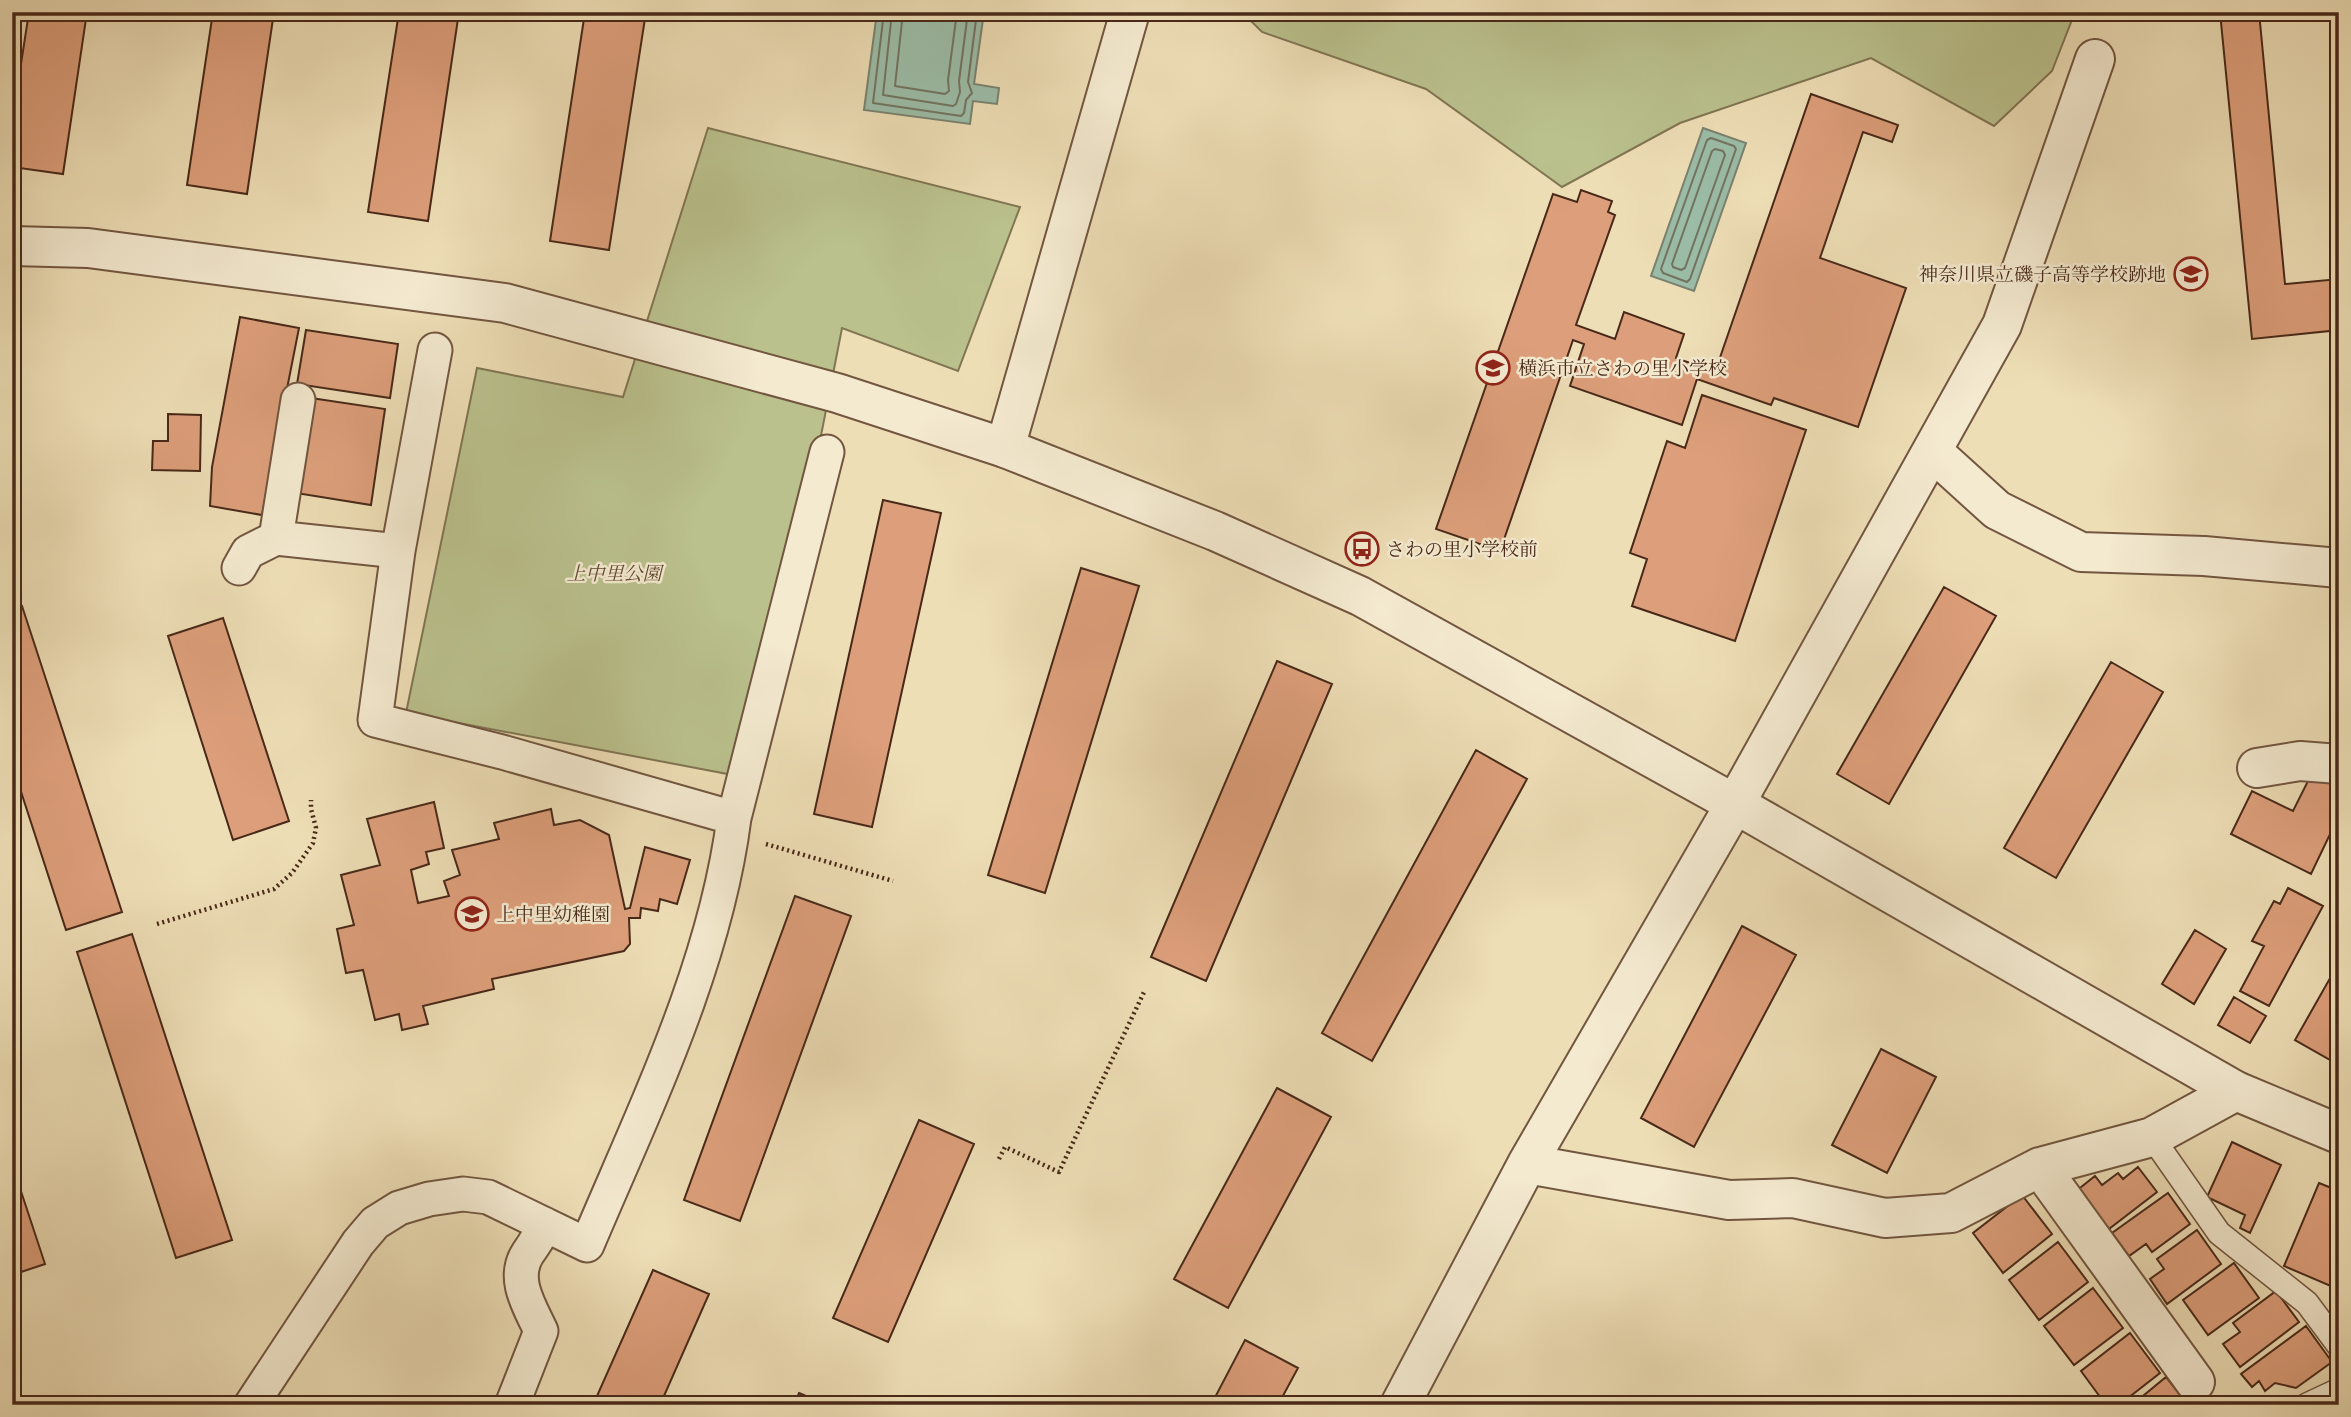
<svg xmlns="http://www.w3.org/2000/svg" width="2351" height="1417" font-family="'IM FELL French Canon','Noto Serif JP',serif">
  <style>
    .green { fill: #bac18d; stroke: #817553; stroke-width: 2 }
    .water { fill: #9bbda8; stroke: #7a826f; stroke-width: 2 }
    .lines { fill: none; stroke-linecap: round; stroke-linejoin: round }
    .shore { stroke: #727360; stroke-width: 2 }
    .building { fill: #dd9f7b; stroke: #482919; stroke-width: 2 }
    .service-casing { stroke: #725640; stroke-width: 26 }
    .pedestrian-casing { stroke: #725640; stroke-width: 37 }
    .minor-casing { stroke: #725640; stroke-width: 42 }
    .tertiary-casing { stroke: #725640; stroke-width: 42 }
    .path { stroke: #482919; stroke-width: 4.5; stroke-dasharray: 2 3.5; stroke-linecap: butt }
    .service { stroke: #f4ead0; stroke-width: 23 }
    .pedestrian { stroke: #f4ead0; stroke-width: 33 }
    .minor { stroke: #f4ead0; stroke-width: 38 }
    .tertiary { stroke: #f4ead0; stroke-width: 38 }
    .labels { text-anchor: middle; stroke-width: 5; stroke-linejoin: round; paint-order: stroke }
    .poi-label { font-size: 19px; fill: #482919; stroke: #f4ead0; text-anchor: start }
    .park-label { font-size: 19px; font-style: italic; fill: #5f4730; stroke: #f4ead0 }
  </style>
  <rect width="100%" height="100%" fill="#eedeb6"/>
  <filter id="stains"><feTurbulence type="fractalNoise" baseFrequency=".00286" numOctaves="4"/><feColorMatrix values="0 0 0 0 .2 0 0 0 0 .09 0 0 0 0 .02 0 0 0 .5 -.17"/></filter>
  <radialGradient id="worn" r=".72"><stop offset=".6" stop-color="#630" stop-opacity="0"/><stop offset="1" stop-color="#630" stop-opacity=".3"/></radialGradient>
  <path class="green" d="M1242,12H2075L2052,71L1994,126L1871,58L1680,123L1562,187L1426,89L1262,32Z
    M708,128L1020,207L958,371L842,328L754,779L406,713L477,368L623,397Z"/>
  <path class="water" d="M877,12H984L974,84L999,88L997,104L973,101L970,124L864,110Z
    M1703,128L1746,143L1694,291L1651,276Z"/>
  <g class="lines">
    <path class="shore" d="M884,12L873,103L961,116L964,113L966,100L972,93L968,82L977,12
      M892,12L883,95L953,106L956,104L960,92L959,81L968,12
      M903,12L895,86L945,94L949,91L948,80L957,12
      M1711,138L1734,146L1736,149L1690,279L1687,282L1663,273L1661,269L1707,140Z
      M1715,149L1723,151L1725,155L1685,268L1681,270L1673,267L1672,264L1712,151Z"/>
  </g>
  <path class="building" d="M29,12H87L63,174L12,167V122Z
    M213,12H274L247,194L187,185Z
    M399,12H459L428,221L368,212Z
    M585,12H646L609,250L550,241Z
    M2220,12H2259L2285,284L2339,279V330L2252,339Z
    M1811,94L1898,125L1892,142L1863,132L1820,258L1906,288L1858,427L1774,398L1771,405L1697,379L1682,425L1570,386L1584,344L1573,340L1500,551L1436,529L1553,194L1577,202L1581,190L1612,201L1608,212L1615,215L1576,325L1615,339L1624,312L1684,334L1676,358L1715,372Z
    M240,317L299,328L262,515L210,506L212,467Z
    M306,330L398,344L390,398L297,384Z
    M1702,395L1806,430L1735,641L1632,606L1647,559L1630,553L1667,441L1685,448Z
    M311,398L385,409L371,505L296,493Z
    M168,414L201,415L200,471L152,470L153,441H168Z
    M883,500L941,513L872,827L814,814Z
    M1354,540L1374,548L1370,559L1349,550Z
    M1081,568L1139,586L1045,893L988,875Z
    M1944,587L1996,616L1889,804L1837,774Z
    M22,606L122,912L66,930L12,764V609Z
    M223,618L289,821L233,840L168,636Z
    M1277,661L1332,684L1206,981L1151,957Z
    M2111,662L2163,692L2056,878L2004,848Z
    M1476,750L1527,779L1372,1061L1322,1033Z
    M2314,769L2339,781V833L2332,830L2311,874L2231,834L2252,791L2293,811Z
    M434,802L444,848L426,852L429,864L411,870L418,903L449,896L444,881L460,875L452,850L499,839L494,823L551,809L554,825L580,820L609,835L625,909L630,908L645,847L690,860L677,904L660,899L658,911L641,908L640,918H629L630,944L624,951L492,979L494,989L423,1006L428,1024L402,1030L399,1014L375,1020L363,970L346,973L337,929L354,925L341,875L380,865L367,819Z
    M2288,888L2323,906L2269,1006L2240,991L2264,946L2252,941L2274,901L2280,904Z
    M795,896L851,916L740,1221L684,1200Z
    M1742,926L1796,955L1694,1147L1641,1118Z
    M2195,930L2226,949L2194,1004L2162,984Z
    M132,934L232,1240L176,1258L77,952Z
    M2333,973L2339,976V1065L2295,1040Z
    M2234,997L2266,1016L2250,1043L2218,1025Z
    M1881,1049L1936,1077L1887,1173L1832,1145Z
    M1277,1088L1331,1117L1228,1308L1174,1279Z
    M919,1120L974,1144L888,1342L833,1318Z
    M2232,1142L2281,1165L2250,1233L2240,1228L2245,1215L2207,1197Z
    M12,1164L45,1264L12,1275Z
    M2138,1167L2157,1192L2105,1232L2075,1192L2095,1176L2102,1185L2118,1173L2123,1179Z
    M2319,1183L2339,1191V1273L2333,1287L2284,1266Z
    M2168,1193L2190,1224L2152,1252L2146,1244L2129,1256L2112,1233Z
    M2022,1195L2052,1234L2003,1273L1973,1233Z
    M2197,1230L2221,1264L2167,1304L2150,1279L2164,1269L2157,1259Z
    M2058,1242L2088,1282L2039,1320L2009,1280Z
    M2234,1263L2259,1298L2208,1335L2183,1300Z
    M653,1270L709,1294L660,1405H593Z
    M2093,1288L2123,1328L2074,1365L2044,1326Z
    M2276,1291L2299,1322L2240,1367L2223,1344L2240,1332L2233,1323Z
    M2306,1326L2332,1362L2296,1388L2275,1383L2265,1391L2259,1381L2252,1387L2241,1374Z
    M2130,1333L2160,1373L2119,1405H2106L2081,1371Z
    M1245,1340L1298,1368L1278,1405H1211Z
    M2166,1377L2188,1405H2132Z
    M799,1393L827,1405H794Z"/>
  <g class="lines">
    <defs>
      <path id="service" d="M2152,1137L2219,1233L2307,1303L2339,1346
        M2307,1405L2339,1390"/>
      <path id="pedestrian" d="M435,350L398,551L375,720L502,752L734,818
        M276,538L298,400
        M239,568L248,552L276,538L398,551
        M251,1405L358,1243L375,1223L399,1208L429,1199L463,1194L488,1197L587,1245C645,1108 715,966 734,818L827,452
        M512,1405L541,1331C530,1307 511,1279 528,1253C535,1243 540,1236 544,1224"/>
      <path id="minor" d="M1005,448L1130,12
        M1932,451L1997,510L2081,552L2204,556L2339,568
        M2257,768L2300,761L2339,764
        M1527,1164L1729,1200L1793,1198L1885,1218L1951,1213L2040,1167L2152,1137L2236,1091
        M2040,1167L2195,1382
        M1400,1405L1527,1164L1735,804L2002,325L2095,59"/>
      <path id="tertiary" d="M12,246L88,248L505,303L837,393L1005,448L1215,531L1360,596L1735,804L2236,1091L2339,1134"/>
    </defs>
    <use href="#service" class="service-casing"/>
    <use href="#pedestrian" class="pedestrian-casing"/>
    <use href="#minor" class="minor-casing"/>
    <use href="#tertiary" class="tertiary-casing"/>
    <path class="path" d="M766,844L893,881
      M157,924L274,889L292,873L313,843L316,828L311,809V800
      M999,1159L1005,1147L1059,1172L1144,992"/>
    <use href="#service" class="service"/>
    <use href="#pedestrian" class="pedestrian"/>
    <use href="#minor" class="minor"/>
    <use href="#tertiary" class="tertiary"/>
  </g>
  <defs>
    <symbol id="school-ring" viewBox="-11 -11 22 22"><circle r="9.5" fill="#f4ead0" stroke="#8f2418" stroke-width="1.5"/><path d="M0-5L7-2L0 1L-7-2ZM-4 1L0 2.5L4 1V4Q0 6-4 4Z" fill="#8f2418"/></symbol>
    <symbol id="bus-ring" viewBox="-11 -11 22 22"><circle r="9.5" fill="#f4ead0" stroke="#8f2418" stroke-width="1.5"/><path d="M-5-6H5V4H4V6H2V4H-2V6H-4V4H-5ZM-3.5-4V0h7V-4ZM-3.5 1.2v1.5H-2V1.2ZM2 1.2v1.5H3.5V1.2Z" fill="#8f2418"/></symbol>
  </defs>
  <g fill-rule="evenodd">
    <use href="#school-ring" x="2172" y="255" width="38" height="38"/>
    <use href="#school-ring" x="1474" y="349" width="38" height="38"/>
    <use href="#bus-ring" x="1343" y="530" width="38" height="38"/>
    <use href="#school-ring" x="453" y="895" width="38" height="38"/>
  </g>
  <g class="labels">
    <g class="poi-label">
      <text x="2166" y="281" text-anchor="end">神奈川県立磯子高等学校跡地</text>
      <text x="1518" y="375">横浜市立さわの里小学校</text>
      <text x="1386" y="556">さわの里小学校前</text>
      <text x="496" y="921">上中里幼稚園</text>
    </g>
    <g class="park-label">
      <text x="614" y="580">上中里公園</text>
    </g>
  </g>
  <rect width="2351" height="1417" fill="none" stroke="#eedeb6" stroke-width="42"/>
  <rect x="14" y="14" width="2323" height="1389" fill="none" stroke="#482919" stroke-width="3.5"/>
  <rect x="21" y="21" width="2309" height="1375" fill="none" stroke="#482919" stroke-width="2"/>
  <rect width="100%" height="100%" filter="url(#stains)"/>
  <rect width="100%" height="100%" fill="url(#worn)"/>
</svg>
